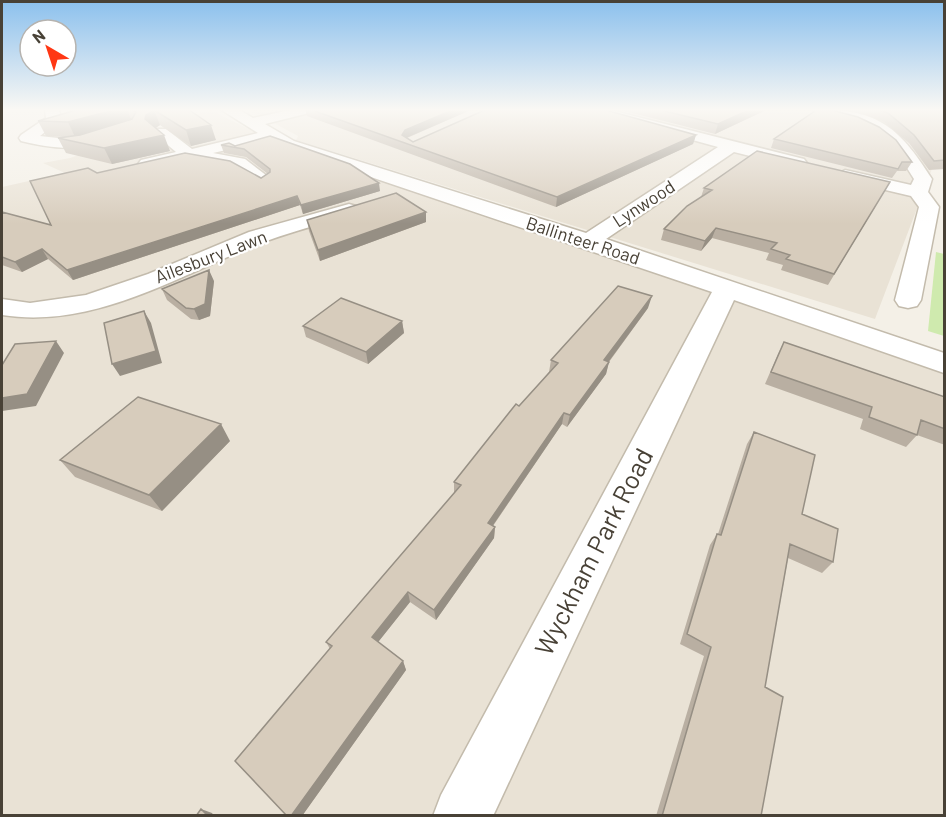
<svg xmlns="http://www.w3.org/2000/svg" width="946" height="817" font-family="Barlow,sans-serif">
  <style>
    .residential { fill: #e9e2d5 }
    .green { fill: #cfeaae }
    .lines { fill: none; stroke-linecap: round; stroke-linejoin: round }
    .minor-casing { stroke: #c3bbac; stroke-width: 3 }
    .minor { fill: #fff; fill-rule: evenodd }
    .wall { fill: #b9afa2 }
    .shaded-wall { fill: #968f84 }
    .building { fill: #d7ccbc; stroke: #968f84; stroke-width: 1.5 }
    .labels { text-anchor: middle; stroke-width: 4.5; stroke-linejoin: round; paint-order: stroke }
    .far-street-label { font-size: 18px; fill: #484136; stroke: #fff }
    .near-street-label { font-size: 26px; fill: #484136; stroke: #fff }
  </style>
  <rect width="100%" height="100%" fill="#f4f0e7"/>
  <path class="residential" d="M248,109H944L935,161L875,319L296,140L298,136Z
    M210,110L269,139L944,374V815H2V187L65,173L43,163L70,158Z"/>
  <path class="green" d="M936,252L944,254V336L928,331Z"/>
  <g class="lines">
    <defs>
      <path id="minor" d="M45,109H59L61,119L40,136L75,140L105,133L113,138L111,141C79,151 53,149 21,141L19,138L21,135L46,118Z
        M220,109H238L253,118L295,109H325L265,124L294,141L586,233L718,147L580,109H606L804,159L807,163L798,168L734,152L606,239L944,353V373L734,300L493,816H433L441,795L712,292L282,147L270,140L213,153L245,159L271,179L262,185L234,167L189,159L147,169L141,168L138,164L141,160L176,152L156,135L153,132L156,129H166L192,149L258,133Z
        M810,109C877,109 897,124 932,179L928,192L939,207L921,300L917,306L908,308L899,306L895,300L919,207L911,196L839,179L836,175L845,170L911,185L914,179L895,149L876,131Z
        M349,204L356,206L359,210L356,214C321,224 285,233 251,247C171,280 90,329 2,315V299L30,303L86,295L148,274L249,232Z"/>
    </defs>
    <use href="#minor" class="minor-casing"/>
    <use href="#minor" class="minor"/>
  </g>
  <path class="wall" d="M80,109H188L216,140L191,146L160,125L156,128L170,151L112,164L66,153L58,138L64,137L46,136L38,121Z
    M305,109H473L407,138L413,142L696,135L693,144L556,207L307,116Z
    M616,109H768L715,134Z
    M848,109H945V169L929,170L909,143L884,122L853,110Z
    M774,139L912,162L906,171H897L892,178L771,148Z
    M221,145L235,146L380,191L303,214L300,205L73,280L48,259L22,272L2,265V212L51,225L97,173L261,178L268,174L246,157L224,153Z
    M890,182L828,285L781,270L783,265L766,260L769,253L712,238L701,251L661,240L664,229L701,197L704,188Z
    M426,212V222L320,261L309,231L307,220Z
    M214,281L210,316L199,320L191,319L167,300L162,289Z
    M648,308L609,362L606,374L567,427L562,424L493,526L495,527L494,538L436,620L410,602L378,642L403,661L406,670L302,816H287L330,649L326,642L454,493V482L549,372L551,360Z
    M402,321L404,333L368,364L306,337L303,326Z
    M784,342L945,397V445L917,435L906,447L860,429L863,419L765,384L778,354Z
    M754,432L802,514L833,562L822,573L788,558L765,687L761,816H656L704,656L680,644L710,545L717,534H718L747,444Z
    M230,441L162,511L75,477L60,460Z"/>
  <path class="shaded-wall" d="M118,109H127L132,122L75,137L68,122Z
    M455,109H473L406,138L403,143L402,135L405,130Z
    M751,109H768L715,134L718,124Z
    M154,110L160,125L152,130L145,119L146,115Z
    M211,125L216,140L191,146L186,130Z
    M164,135L170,151L112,164L104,148Z
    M696,135L693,144L556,207L557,197Z
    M379,183L380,191L303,214L301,205Z
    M297,196L300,205L73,280L67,270Z
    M426,212V222L320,261L318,250Z
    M716,228L712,238L701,251L705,241Z
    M42,249L48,259L22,272L15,262Z
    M209,270L214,281L210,316L199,320L194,309Z
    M652,296L648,308L601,372L604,360Z
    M144,311L151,323L162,363L120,376L112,364Z
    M402,321L404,333L368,364L366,352Z
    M56,341L64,353L36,406L2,411V398Z
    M609,362L606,374L567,427L570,415Z
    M564,413L562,424L487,534L488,523Z
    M221,424L230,441L162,511L149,495Z
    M495,527L494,538L436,620L434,610Z
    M408,592L410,602L375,646L372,637Z
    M403,661L406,670L302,816H291Z
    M201,809L212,813L214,816H208Z"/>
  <path class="building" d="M80,109H118L68,122L38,121Z
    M130,109H188L211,125L186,130L154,110L146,115L145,119L164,135L104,148L58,138L80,135L132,119L136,112Z
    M309,109H455L405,130L402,135L413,142L487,109H602L696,135L557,197Z
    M656,109H751L718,124Z
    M818,109H828L858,117L879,127L896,140L912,162H902L898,169L774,139Z
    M877,109H945V160L934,161L914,135L888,113Z
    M270,136L350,164L379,183L301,205L297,196L67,270L42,249L15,262L2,257V212L51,225L30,181L88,168L97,173L185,153L230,161L261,178L270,172V169L244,149L221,145L229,143L235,146Z
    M757,151L890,182L834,274L786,259L790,255L771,249L777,243L716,228L705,241L664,229L687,206L712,190L704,188Z
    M396,193L426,212L318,250L307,220Z
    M209,270L205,304L194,309L186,308L162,289Z
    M618,286L652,296L604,360L609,362L570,415L564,413L488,523L495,527L434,610L408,592L372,637L403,661L291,816H287L235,761L332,646L326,642L461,485L454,482L516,404L519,406L558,363L551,360Z
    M341,298L402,321L366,352L303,326Z
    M144,311L156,351L112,364L104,323Z
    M56,341L27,394L2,398V365L15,344Z
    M784,342L945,397V429L921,420L917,435L869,417L872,407L771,372Z
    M138,397L221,424L149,495L60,460Z
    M754,432L815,455L802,514L838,529L833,562L790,544L765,687L783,697L761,816H662L711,647L687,634L717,534L721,535Z
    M201,809L208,816H196Z"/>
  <linearGradient id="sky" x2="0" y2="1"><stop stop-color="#8bc0ed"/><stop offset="0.49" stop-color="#faf8f4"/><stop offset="1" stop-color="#faf8f4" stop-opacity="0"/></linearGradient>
  <rect width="946" height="224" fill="url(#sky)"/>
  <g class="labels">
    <g class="far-street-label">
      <text transform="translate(644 204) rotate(-33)" y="6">Lynwood</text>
      <text transform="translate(583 241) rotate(18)" y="6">Ballinteer Road</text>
      <text transform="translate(211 257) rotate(-21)" y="6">Ailesbury Lawn</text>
    </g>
    <g class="near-street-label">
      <text transform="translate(594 552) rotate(-63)" y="9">Wyckham Park Road</text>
    </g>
  </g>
  <rect width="946" height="817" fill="none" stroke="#484136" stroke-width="6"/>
  <g transform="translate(48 48) rotate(321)"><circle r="28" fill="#ffffff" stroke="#b6b3af" stroke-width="1.5"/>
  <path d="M0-4.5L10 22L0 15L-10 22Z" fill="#ff3714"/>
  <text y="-9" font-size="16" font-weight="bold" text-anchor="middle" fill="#484136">N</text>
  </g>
</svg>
